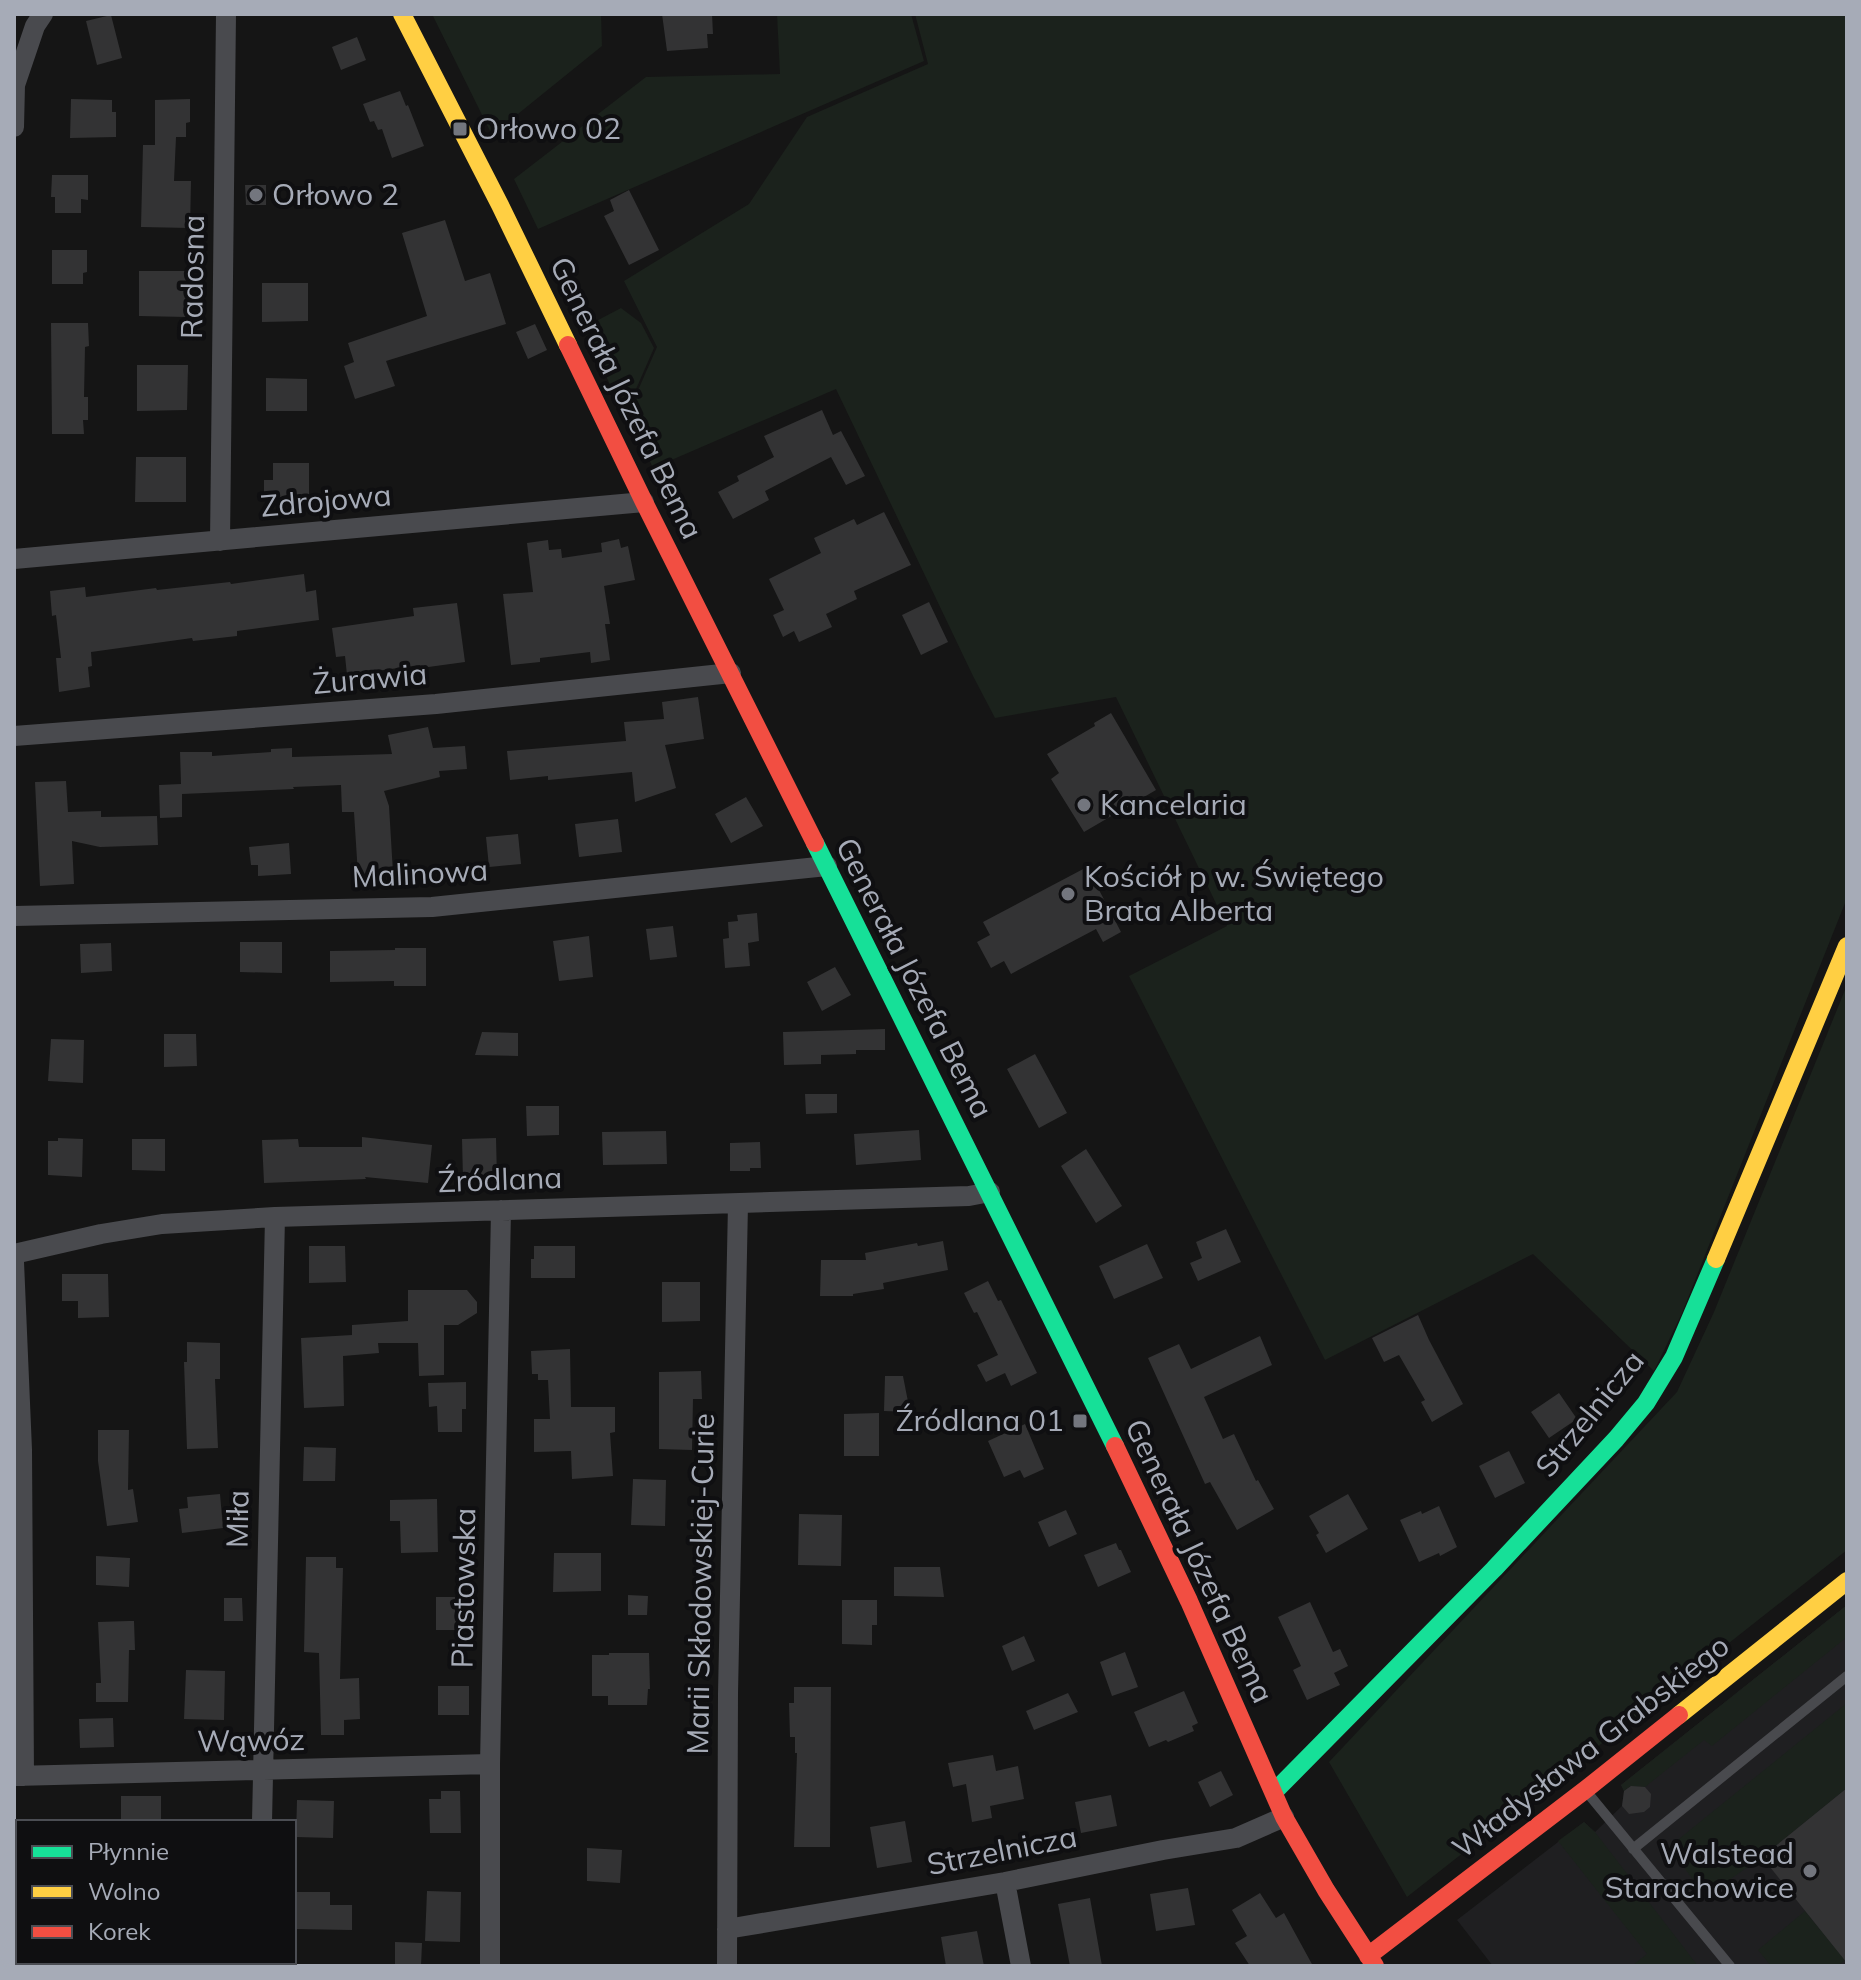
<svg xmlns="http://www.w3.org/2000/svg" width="1861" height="1980" font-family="Mulish,sans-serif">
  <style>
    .built { fill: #1f1f21 }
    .green { fill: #1b221c }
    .building { fill: #333334 }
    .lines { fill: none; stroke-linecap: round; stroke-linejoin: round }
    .lane { stroke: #494a4e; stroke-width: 10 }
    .street { stroke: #494a4e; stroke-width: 20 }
    .fast { stroke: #16e098; stroke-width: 18 }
    .slow { stroke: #ffcf43; stroke-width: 18 }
    .jam { stroke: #f24e42; stroke-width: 18 }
    .poi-dot { fill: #73767e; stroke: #0f0f11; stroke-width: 3 }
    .labels { text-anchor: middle; stroke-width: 8; stroke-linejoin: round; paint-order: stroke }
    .poi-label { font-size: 30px; fill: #a6abb7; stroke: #0f0f11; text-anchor: start }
    .street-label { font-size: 30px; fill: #a6abb7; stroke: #0f0f11 }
  </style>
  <rect width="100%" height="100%" fill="#151515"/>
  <path class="built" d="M1847,1605V1966H1493L1457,1920L1584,1822L1595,1832L1622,1806L1624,1791L1621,1785Z"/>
  <path class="green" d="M432,14H601L602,46L492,135Z
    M777,14H911L924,61L538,229L514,179L646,77L780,74Z
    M915,14H1847V898L1682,1313L1654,1371L1533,1254L1325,1360L1129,976L1227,926L1116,697L995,718L973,676L836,389L653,468L628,413L657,347L624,281L749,204L807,117L928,64Z
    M621,308L641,323L654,348L633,396L616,397L583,328Z
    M1847,985V1550L1407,1897L1329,1762L1677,1392L1714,1312Z
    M1847,1605V1637L1712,1746L1704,1740L1645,1787L1631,1786L1624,1791L1621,1785Z
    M1847,1703V1788L1762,1857L1715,1890H1706L1697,1885L1669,1847Z
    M1584,1822L1595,1832L1698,1966H1632L1647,1954L1558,1841Z
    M1805,1911L1845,1960L1838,1966H1771L1758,1950Z"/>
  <path class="building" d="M662,14H712L713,34H707L708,48L667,51Z
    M111,15L122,58L97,65L86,21Z
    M357,37L366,60L341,70L332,47Z
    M400,91L406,106L408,105L424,146L392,158L382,129L378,130L374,121L370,122L363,104Z
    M71,99L112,100V112H116V137L70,138Z
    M190,99V122L186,123V137H176L174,181H191L190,228L141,227L143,145H155V100Z
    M52,175H88V200L81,199V213H55V197H51Z
    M245,185H266V205H246Z
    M629,190L659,250L629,265L604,216L614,211L610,200Z
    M445,220L465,281L490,273L506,324L386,361L395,386L355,399L344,366L354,362L348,343L427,316L402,233Z
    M52,250H87V272L83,273V284H52Z
    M139,271H187V317L139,316Z
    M262,283H308V321L262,322Z
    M51,323H88L89,346L85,347L84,397H88V420H83L84,434H52Z
    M535,324L547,350L528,359L516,332Z
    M137,365H188L187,410L137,411Z
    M266,378L307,379V411H266Z
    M822,410L833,435L841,431L865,476L846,485L831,457L765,491L769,500L733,519L718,492L739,481L737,476L774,457L764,436Z
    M136,457H186V502H135Z
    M273,463H309V500H264V480H273Z
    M884,512L911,565L854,591L857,599L826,614L832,627L799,642L794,631L783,637L773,615L784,610L769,579L821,553L814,538L854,519L857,525Z
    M619,539L621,548L628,546L635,580L604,586L610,624H605L610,660L591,663L590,652L540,658V662L511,665L503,594L533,592L527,543L548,540L549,550L561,549L562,558L602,552L601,543Z
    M304,574L306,592L316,590L319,620L237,631V636L193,641L192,638L91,652L92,666L88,667L90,687L59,692L56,658H61L56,615L52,616L50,591L85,587L86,597L156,588L157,590L230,582L231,584Z
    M929,602L948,642L921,655L902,615Z
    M457,603L465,662L421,668L420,665L347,675L345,656L336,657L332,628L414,616L413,608Z
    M698,697L704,739L665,745L676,788L635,802L632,772L548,780V776L510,780L507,751L626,741L624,722L664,719L662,702Z
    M1111,713L1156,790L1084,832L1051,779L1059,773L1047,754L1095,726L1094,723Z
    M428,727L433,748L465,746L467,769L439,771L440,777L384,791L389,806L393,873L358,875L354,812H342L341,785L293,787L294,789L182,794V817L160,818L159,785L181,784L180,752H212V756L271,752V749L292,748V757L392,754L388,735Z
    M66,781L68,812L101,811V817L157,816L158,845L100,847L72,841L74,884L40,886L35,782Z
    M746,797L763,826L731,843L715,814Z
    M618,819L622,852L579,857L575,824Z
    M518,834L521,864L489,867L486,837Z
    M289,843L291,874L258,876V865H251L249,847Z
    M1087,867L1121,932L1103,942L1096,929L1011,974L1004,961L991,968L977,942L990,935L983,922Z
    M757,913L759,941L748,943L750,966L725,968L723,939L729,938L728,922L738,921L737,915Z
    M673,926L677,957L650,960L646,929Z
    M589,936L593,977L559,981L553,941Z
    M240,942H282V973L240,972Z
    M111,943L112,971L81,973L80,944Z
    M395,948H426V986H394V981L330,982V951L395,950Z
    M835,967L851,995L822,1011L807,982Z
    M885,1029V1050H856V1054L821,1055V1064L784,1065L783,1032Z
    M482,1032L518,1033V1056L475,1055Z
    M164,1034H196L197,1066L164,1067Z
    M51,1039L84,1040L83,1083L48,1081Z
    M1035,1054L1067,1113L1039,1128L1007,1069Z
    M805,1094H837V1113L806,1114Z
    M526,1106H559V1135L527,1136Z
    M919,1130L921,1160L856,1165L854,1134Z
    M666,1131L667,1164L603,1165L602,1132Z
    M362,1137L432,1145L428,1183L365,1177L366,1179L264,1183L262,1140L298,1139L299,1147H362Z
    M58,1138L83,1139L82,1177L48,1175V1141H58Z
    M496,1138L497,1179H463L462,1139Z
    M132,1139H165V1171L132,1170Z
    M760,1142L761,1168H750V1171H730V1143Z
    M1086,1149L1122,1206L1096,1223L1061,1166Z
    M1226,1229L1241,1262L1198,1281L1190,1263L1202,1258L1196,1242Z
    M943,1241L948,1270L883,1283L884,1289L853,1294V1296H820L821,1260H866L865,1253L917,1243L918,1246Z
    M1147,1244L1163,1278L1114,1299L1099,1266Z
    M309,1246H345L346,1282L309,1283Z
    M534,1246H575V1278H531V1259H534Z
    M62,1274H108L109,1317L78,1318V1301H62Z
    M988,1281L998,1301L1001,1300L1037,1373L1011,1386L1005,1373L986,1382L977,1365L998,1355L977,1312L974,1313L964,1293Z
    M662,1282H700V1321L662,1322Z
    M408,1290H467L477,1302V1313L458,1325H444V1375L419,1376L418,1343H378L379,1353L343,1356L344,1406L304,1408L301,1338L352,1335V1325L408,1321Z
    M1418,1315L1429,1340L1463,1404L1432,1422L1421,1402L1425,1400L1399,1355L1384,1362L1372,1338Z
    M1260,1336L1272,1365L1204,1397L1223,1439L1234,1434L1256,1481L1258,1480L1274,1509L1237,1530L1210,1482L1205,1484L1148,1358L1179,1344L1191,1369Z
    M187,1342L220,1343V1379H215L218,1448L187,1449L184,1362H187Z
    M570,1349L571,1407H615V1432L610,1433L613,1476L572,1479L571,1451L534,1452V1419H550L548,1380H538V1374H532L531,1351Z
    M701,1371L702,1399H693L692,1450L659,1449V1372Z
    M885,1376H903L910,1412L884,1411Z
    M466,1382V1409H462V1432H438L437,1406L429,1407L428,1383Z
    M1559,1393L1577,1419L1549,1438L1531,1412Z
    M879,1413V1456H844V1414Z
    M1025,1424L1044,1469L1024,1478L1020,1470L1004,1477L988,1441Z
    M98,1430H129L128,1490L133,1489L138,1522L107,1526L98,1461Z
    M304,1447L336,1448L335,1481H303Z
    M1509,1451L1525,1483L1495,1498L1479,1466Z
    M633,1479L666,1480L665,1526L631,1525Z
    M220,1494L223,1528L182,1533L179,1509L188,1508L187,1497Z
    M1348,1494L1368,1529L1326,1553L1316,1535L1319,1533L1309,1516Z
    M437,1499L438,1552L401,1553L400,1521H390V1500Z
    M1439,1506L1457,1547L1440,1556L1439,1553L1419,1562L1400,1520L1421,1511L1422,1514Z
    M1066,1510L1077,1534L1049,1547L1038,1522Z
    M799,1514L842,1515L841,1566L798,1565Z
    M1116,1543L1119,1550H1121L1131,1572L1098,1587L1084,1555Z
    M554,1553H601V1591L553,1592Z
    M96,1556L130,1558L129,1587L96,1585Z
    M306,1557H336V1568H343L340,1679L359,1678L360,1719L344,1720V1735H321L319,1653L304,1652Z
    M894,1567H940L944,1597L894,1596Z
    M628,1595L648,1596L647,1615H628Z
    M436,1597H467V1630H436Z
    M224,1598H242L243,1621H224Z
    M842,1600H877V1625H872V1645L842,1644Z
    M1310,1602L1333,1652L1340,1649L1348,1666L1334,1673L1340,1685L1307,1700L1293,1670L1301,1666L1278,1617Z
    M129,1621H134L135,1650H129L128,1702H96V1683H101L98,1622Z
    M1024,1636L1035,1661L1012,1671L1002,1646Z
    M1125,1652L1138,1687L1112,1696L1100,1662Z
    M609,1653H649L650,1689H648L647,1705H608V1696H592V1655H609Z
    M186,1670L225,1671L224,1720L184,1719Z
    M438,1686H469V1715H438Z
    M794,1687H831L830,1847H794L797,1753H795V1737H790L789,1703H794Z
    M1184,1691L1198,1723L1192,1726L1194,1731L1168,1742L1166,1740L1149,1747L1134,1712Z
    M1068,1693L1078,1712L1034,1730L1026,1711Z
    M113,1718L114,1747L80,1748L79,1719Z
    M993,1755L996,1771L1018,1766L1024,1799L990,1806L992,1818L972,1822L966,1784L953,1787L948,1763Z
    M1221,1771L1233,1795L1210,1807L1198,1782Z
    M1631,1786L1645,1787L1651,1794L1650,1807L1644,1812L1629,1814L1622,1806L1624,1791Z
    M1847,1788V1963L1762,1857Z
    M441,1791H460L461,1833H430L429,1799H441Z
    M1111,1795L1117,1826L1081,1833L1075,1802Z
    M121,1796H161V1822H121Z
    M297,1800L334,1801L333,1838L296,1837Z
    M905,1821L912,1862L877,1868L870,1827Z
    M587,1848L622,1850L620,1883L587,1881Z
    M1188,1888L1195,1925L1156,1931L1150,1894Z
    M427,1891L461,1892L460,1942L425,1941Z
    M295,1892H330V1905H352V1930L295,1929Z
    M1260,1893L1276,1918L1284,1913L1313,1966H1250L1235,1943L1247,1936L1232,1910Z
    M1090,1898L1102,1966H1070L1058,1904Z
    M977,1931L984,1966H946L941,1937Z
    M395,1942L422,1943L421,1966H395Z"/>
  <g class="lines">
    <path class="lane" d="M1586,1791L1730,1966
      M1633,1849L1847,1676"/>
    <path class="street" d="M14,127L15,85L35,26L43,14
      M220,541L226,14
      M14,559L644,502
      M14,736L436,704L731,673
      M14,916L432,907L827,866
      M14,1254L101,1234L162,1224L275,1217L969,1196L990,1192
      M14,1262L22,1450L24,1776
      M14,1776L490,1764
      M262,1822L275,1217
      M1005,1882L1021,1966
      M727,1929L1005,1882L1163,1850L1236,1838L1284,1817
      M260,1966L261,1962
      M490,1966V1764L501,1210
      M727,1966L728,1694L738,1204"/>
    <path class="fast" d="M815,843L1115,1446
      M1274,1792L1494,1569L1616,1439L1646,1403L1674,1357L1716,1259"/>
    <path class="slow" d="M402,14L500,205L568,345
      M1716,1259L1847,946
      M1679,1715L1847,1581"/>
    <path class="jam" d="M568,345L644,502L815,843
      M1115,1446L1189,1601L1284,1817L1326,1890L1375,1966
      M1368,1956L1585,1790L1679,1715"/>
  </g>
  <g class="poi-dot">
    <rect x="452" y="121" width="16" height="16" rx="4"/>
    <circle cx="256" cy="195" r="8"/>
    <circle cx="1084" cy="805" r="8"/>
    <circle cx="1068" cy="894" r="8"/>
    <rect x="1072" y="1413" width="16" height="16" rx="4"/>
    <circle cx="1810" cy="1871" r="8"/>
  </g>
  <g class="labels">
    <g class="poi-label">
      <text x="476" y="139">Orłowo 02</text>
      <text x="272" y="205">Orłowo 2</text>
      <text x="1100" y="815">Kancelaria</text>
      <text x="1084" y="887">Kościół p w. Świętego<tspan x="1084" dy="34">Brata Alberta</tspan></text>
      <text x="1064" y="1431" text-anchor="end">Źródlana 01</text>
      <text x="1794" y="1864" text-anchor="end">Walstead<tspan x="1794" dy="34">Starachowice</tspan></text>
    </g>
    <g class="street-label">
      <text transform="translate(193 277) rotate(-89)" y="10">Radosna</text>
      <text transform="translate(626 398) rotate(64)" y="10">Generała Józefa Bema</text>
      <text transform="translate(326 501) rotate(-5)" y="10">Zdrojowa</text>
      <text transform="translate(370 679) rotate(-5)" y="10">Żurawia</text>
      <text transform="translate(420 874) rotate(-3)" y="10">Malinowa</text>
      <text transform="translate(914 978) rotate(63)" y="10">Generała Józefa Bema</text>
      <text transform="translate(500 1180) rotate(-2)" y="10">Źródlana</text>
      <text transform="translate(1590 1414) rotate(-51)" y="10">Strzelnicza</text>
      <text transform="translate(238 1519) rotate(-89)" y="10">Miła</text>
      <text transform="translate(1199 1561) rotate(65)" y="10">Generała Józefa Bema</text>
      <text transform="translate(701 1584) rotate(-89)" y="10">Marii Skłodowskiej-Curie</text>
      <text transform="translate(464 1588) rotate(-89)" y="10">Piastowska</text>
      <text transform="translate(251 1741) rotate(-1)" y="10">Wąwóz</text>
      <text transform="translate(1591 1747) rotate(-38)" y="10">Władysława Grabskiego</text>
      <text transform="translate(1002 1851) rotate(-11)" y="10">Strzelnicza</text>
    </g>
  </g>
  <rect width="1861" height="1980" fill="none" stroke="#a6abb7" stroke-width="32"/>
  <rect x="16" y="1820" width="280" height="144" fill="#0f0f11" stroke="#4b4d53" stroke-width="2"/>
  <rect x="32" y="1846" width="40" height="12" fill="#16e098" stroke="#4b4d53" stroke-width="2"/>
  <text x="88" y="1860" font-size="24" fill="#a6abb7">Płynnie</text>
  <rect x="32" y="1886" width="40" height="12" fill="#ffcf43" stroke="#4b4d53" stroke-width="2"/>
  <text x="88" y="1900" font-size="24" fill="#a6abb7">Wolno</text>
  <rect x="32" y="1926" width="40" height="12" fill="#f24e42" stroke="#4b4d53" stroke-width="2"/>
  <text x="88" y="1940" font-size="24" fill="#a6abb7">Korek</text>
</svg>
